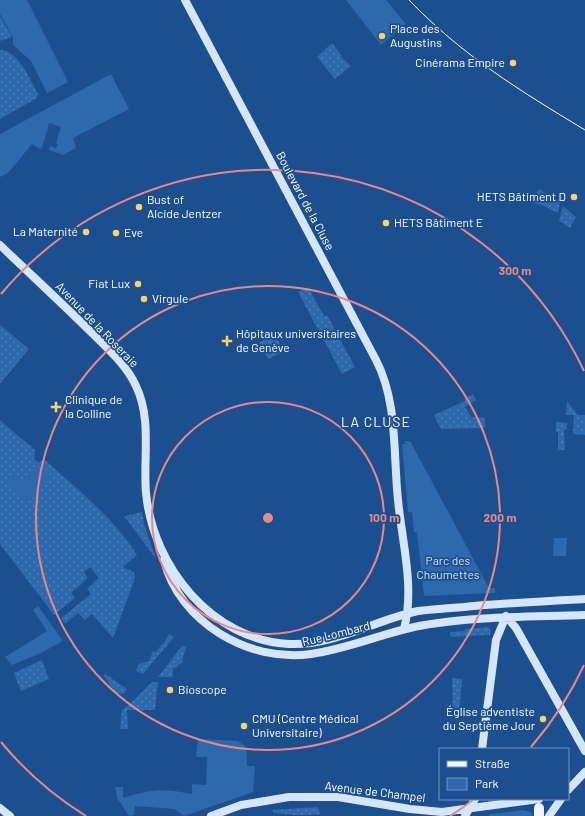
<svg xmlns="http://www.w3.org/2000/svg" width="585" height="816" font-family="Barlow,sans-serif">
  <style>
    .grass { fill: url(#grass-dots) }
    .park { fill: #2e69ad }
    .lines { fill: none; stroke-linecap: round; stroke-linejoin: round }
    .secondary { stroke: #d6e6fa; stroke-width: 8 }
    .primary { stroke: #f0f6ff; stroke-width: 10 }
    .tram { stroke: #fff; stroke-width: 1 }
    .ring { fill: none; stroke: #e88989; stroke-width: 2 }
    .poi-dot { fill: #ffd166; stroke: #1b4f8f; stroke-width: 1.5 }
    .labels { text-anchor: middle; stroke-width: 3.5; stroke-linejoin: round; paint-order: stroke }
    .poi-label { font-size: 12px; fill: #fff; stroke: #1b4f8f; text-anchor: start }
    .street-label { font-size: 12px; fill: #fff; stroke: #1b4f8f }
    .park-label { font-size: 12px; fill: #cfe3fa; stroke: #1b4f8f }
    .quarter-label { font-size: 14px; letter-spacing: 1px; fill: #fff; stroke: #1b4f8f }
    .centre { fill: #e88989; stroke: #1b4f8f; stroke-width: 2 }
    .ring-label { font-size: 12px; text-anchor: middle; font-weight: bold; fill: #e88989; stroke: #1b4f8f; stroke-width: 3.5; stroke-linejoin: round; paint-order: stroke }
  </style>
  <defs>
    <pattern id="grass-dots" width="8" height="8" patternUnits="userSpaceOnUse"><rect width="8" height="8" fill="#2e69ad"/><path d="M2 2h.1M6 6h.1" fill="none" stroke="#4d80b9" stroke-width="1.8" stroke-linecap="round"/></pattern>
  </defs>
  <rect width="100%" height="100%" fill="#1b4f8f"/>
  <path class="grass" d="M0,16L12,37L0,41Z
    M332,43L342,56L341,57L351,66L335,79L317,57Z
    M0,50C18,50 31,81 38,94L37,98L0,119Z
    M539,189L560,202L558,213L542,205L531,203Z
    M563,206L576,217L570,228L559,221Z
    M308,287L324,316L327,315L355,367L342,374L298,292Z
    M0,325L29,349L0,384Z
    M274,334L284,351L268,359L259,343Z
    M473,394L476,400L465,407L471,417L485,418V428L441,429L434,415L465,401L464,399Z
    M567,401L578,415H585V435L573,434L574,415H566Z
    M0,420L35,450L34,459L39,463L42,460H45C77,489 114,518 137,555L123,567L134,572L135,578L113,638L92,614L85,620L78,613L65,624L61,618L91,594L87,589L99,578L90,567L84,572L88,578L71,593L75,598L54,615L0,544Z
    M556,422L567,423V429L564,430L565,450H558V432H556Z
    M142,512L144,524L156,559L124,516Z
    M488,627L491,630L490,635L451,637L450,632L465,631V629Z
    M169,634L174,637L143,674L136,671L139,664L149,661L153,651L156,652L161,645L164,643Z
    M184,646L186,647C185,654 182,657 182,663L178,665L177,668H173V677H158L181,647Z
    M42,660L49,679L21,691L14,673Z
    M463,672L459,714H453L452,678L462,679Z
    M105,674L127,689L126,691L123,694L116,693L103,675Z
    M152,682H158L155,710H127L128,729H120L122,710L133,701Z
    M318,807L320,814C305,816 290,815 274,813L272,810Z"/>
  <path class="park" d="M0,0H27L68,82L47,93L31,61L13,45V37L0,14Z
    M346,0H386L406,24L381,45Z
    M111,74L129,109L73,138L76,148L63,155L49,150L50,146L56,148L58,144L56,143L61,127L49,123L42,148L40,149L32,144L8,173L0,177V134Z
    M405,441H410L489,588H495V593L424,596L417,532H414L412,512H408L402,444H405Z
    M40,464L52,476L28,502L6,482L13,474L22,482Z
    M554,538H567L566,556H553Z
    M38,606L63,641L41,653L12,665L5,657L47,631L33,610Z
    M198,739L238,741L246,747L247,766H255L253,792L184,816L175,809L135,806L134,815L129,816L117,798L115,787H123V798C152,789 162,788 192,794V784L206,785L207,757H196Z
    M523,810L531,812L532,816H488L491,814Z"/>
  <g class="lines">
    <path class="secondary" d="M185,0L376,360C398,402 393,454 398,500C402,542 415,588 404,629
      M0,245C31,275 63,304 94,335C109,350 127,366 136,386C152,419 143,458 146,493C153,567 212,640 289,644C334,646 375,620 418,611C433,609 449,608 464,607C504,603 545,601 585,599
      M164,560C179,622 249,663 311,654C348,649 383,633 419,626C474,616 530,617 585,615
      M506,616L516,628L585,751
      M482,749L496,640L506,616
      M568,790L585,772
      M0,808L10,816
      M211,816L241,805L289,797H338L410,809L442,812L539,799
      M465,816L475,799
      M549,816L561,799"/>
    <path class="primary" d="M539,816V808"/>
    <path class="tram" d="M409,0C463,56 519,90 585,130"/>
  </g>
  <g class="ring">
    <circle cx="268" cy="518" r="116"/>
    <circle cx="268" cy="518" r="232"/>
    <path d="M584 665A349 349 0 0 1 531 747M473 800A349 349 0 0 1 450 816M86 816A349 349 0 0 1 1 742M1 294A349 349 0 0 1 584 371"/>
  </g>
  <g class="poi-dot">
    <circle cx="382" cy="36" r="4"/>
    <circle cx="513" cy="63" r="4"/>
    <circle cx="574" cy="197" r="4"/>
    <circle cx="139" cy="207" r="4"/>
    <circle cx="386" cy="223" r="4"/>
    <circle cx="86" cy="232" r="4"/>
    <circle cx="116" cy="233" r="4"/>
    <circle cx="138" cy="284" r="4"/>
    <circle cx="144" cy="299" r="4"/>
    <path d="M225 335h4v4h4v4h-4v4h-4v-4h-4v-4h4z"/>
    <path d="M54 401h4v4h4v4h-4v4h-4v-4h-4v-4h4z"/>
    <circle cx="170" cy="690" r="4"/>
    <circle cx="543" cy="719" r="4"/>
    <circle cx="244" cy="726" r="4"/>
  </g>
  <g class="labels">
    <g class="poi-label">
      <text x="390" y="33">Place des<tspan x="390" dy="14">Augustins</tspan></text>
      <text x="505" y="67" text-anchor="end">Cinérama Empire</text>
      <text x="566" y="201" text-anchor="end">HETS Bâtiment D</text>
      <text x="147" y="204">Bust of<tspan x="147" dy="14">Alcide Jentzer</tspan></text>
      <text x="394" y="227">HETS Bâtiment E</text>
      <text x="78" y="236" text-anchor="end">La Maternité</text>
      <text x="124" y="237">Eve</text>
      <text x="130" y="288" text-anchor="end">Fiat Lux</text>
      <text x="152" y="303">Virgule</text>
      <text x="236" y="338">Hôpitaux universitaires<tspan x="236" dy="14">de Genève</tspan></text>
      <text x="65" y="404">Clinique de<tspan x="65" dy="14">la Colline</tspan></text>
      <text x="178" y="694">Bioscope</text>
      <text x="535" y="716" text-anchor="end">Église adventiste<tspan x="535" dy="14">du Septième Jour</tspan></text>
      <text x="252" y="723">CMU (Centre Médical<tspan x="252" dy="14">Universitaire)</tspan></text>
    </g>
    <g class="street-label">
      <text transform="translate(305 201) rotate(62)" y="4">Boulevard de la Cluse</text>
      <text transform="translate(97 325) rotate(46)" y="4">Avenue de la Roseraie</text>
      <text transform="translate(336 634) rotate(-14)" y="4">Rue Lombard</text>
      <text transform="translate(375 792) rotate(7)" y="4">Avenue de Champel</text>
    </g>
    <g class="park-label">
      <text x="448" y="565">Parc des<tspan x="448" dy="14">Chaumettes</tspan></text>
    </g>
    <g class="quarter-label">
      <text x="376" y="427">LA CLUSE</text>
    </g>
  </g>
  <circle cx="268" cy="518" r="6" class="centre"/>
  <g class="ring-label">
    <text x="515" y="275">300 m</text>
    <text x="384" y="522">100 m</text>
    <text x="500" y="522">200 m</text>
  </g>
  <rect x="439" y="748" width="130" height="52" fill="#1b4f8f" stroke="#7695bc"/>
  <rect x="447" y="761" width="20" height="6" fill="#f0f6ff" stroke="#7695bc"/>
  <text x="475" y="768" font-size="12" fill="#ffffff">Straße</text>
  <rect x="447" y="778" width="20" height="12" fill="#2e69ad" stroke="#7695bc"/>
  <text x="475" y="788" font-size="12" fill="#ffffff">Park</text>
</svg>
